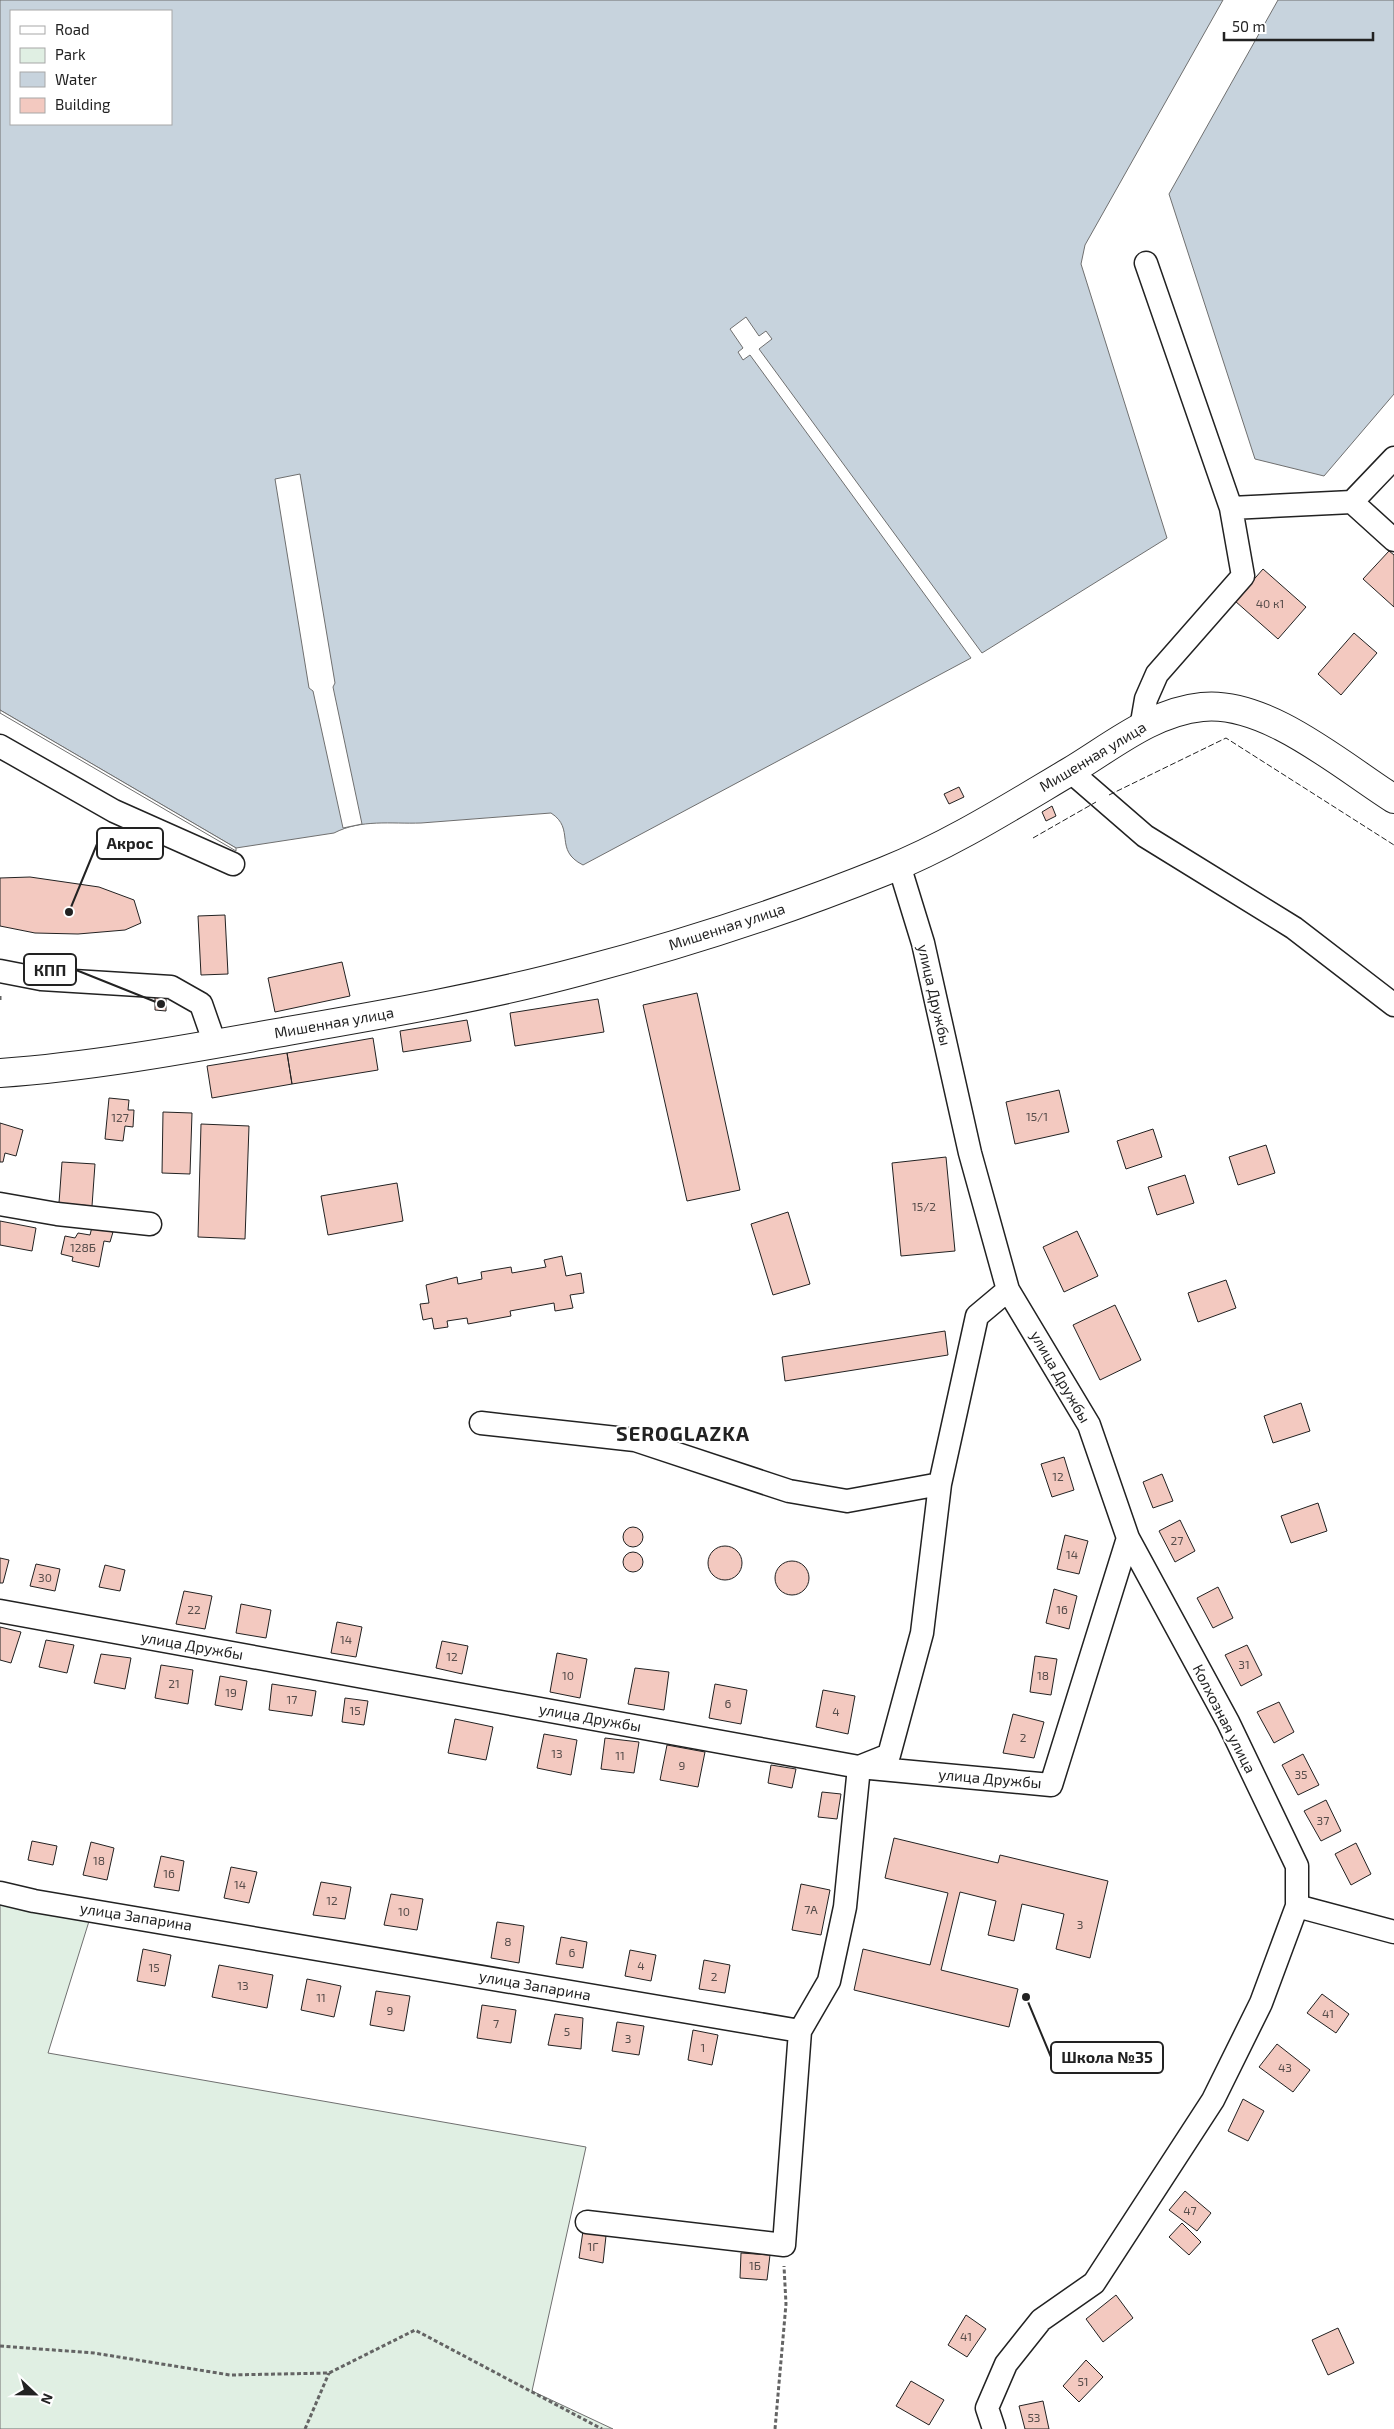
<svg xmlns="http://www.w3.org/2000/svg" width="1394" height="2429" font-family="'Exo 2',sans-serif">
  <style>
    .green { fill: #e0efe3; stroke: #6f6f6f }
    .water { fill: #c7d3dd; stroke: #6f6f6f; fill-rule: evenodd }
    .pier { fill: #fff; stroke: #6f6f6f }
    .building { fill: #f3c9c0; stroke: #222 }
    .lines { fill: none; stroke-linecap: round; stroke-linejoin: round }
    .minor-casing { stroke: #222; stroke-width: 25 }
    .major-casing { stroke: #222; stroke-width: 30 }
    .path { stroke: #646464; stroke-width: 3; stroke-dasharray: 4 2.5; stroke-linecap: butt }
    .minor { stroke: #fff; stroke-width: 22 }
    .major { stroke: #fff; stroke-width: 28 }
    .fence { stroke: #222; stroke-width: 1; stroke-dasharray: 6 2.5; stroke-linecap: butt }
    .labels { text-anchor: middle; stroke-width: 4; stroke-linejoin: round; paint-order: stroke }
    .number-label { font-size: 12px; fill: #564c4a }
    .street-label { font-size: 15px; fill: #222; stroke: #fff }
    .district-label { font-size: 20px; font-weight: bold; letter-spacing: 1px; fill: #222; stroke: #fff }
    .leader { fill: none; stroke: #222; stroke-width: 2 }
    .callout-dot { fill: #222; stroke: #fff; stroke-width: 2 }
    .callout { fill: #fff; stroke: #222; stroke-width: 2 }
    .callout-label { font-size: 16px; text-anchor: middle; font-weight: bold; fill: #222 }
  </style>
  <rect width="100%" height="100%" fill="#fff"/>
  <path class="green" d="M0,1899L90,1918L48,2053L586,2147L532,2391L613,2429H0Z"/>
  <path class="water" d="M0,0H1223L1085,245L1081,264L1167,538L982,653L759,349L772,339L766,331L759,336L746,317L730,329L743,348L738,352L743,360L750,355L971,658L583,865C553,850 576,829 551,813C508,816 464,820 421,823C391,824 361,819 334,833L236,848L0,710ZM11,11H171V124H11Z
    M1278,0H1394V394L1324,476L1255,459L1169,194Z"/>
  <path class="pier" d="M300,474L335,683L333,687L362,824L343,828L313,691L309,688L275,479Z
    M0,710L236,848V851L0,713Z"/>
  <path class="building" d="M1389,551L1394,555V607L1363,579Z
    M1263,569L1306,607L1278,639L1235,601Z
    M1354,633L1377,653L1341,695L1318,674Z
    M959,787L964,797L949,804L944,794Z
    M1052,806L1056,816L1046,821L1042,812Z
    M30,877L99,887L134,900L141,923L125,930L78,934L35,933L0,926V878Z
    M225,915L228,974L201,975L198,916Z
    M342,962L350,996L275,1012L268,978Z
    M697,993L740,1190L687,1201L643,1005Z
    M155,997H166V1011L155,1010Z
    M598,999L604,1032L515,1046L510,1013Z
    M467,1020L471,1041L403,1052L400,1031Z
    M373,1038L378,1070L292,1084L287,1053Z
    M287,1053L292,1084L212,1098L207,1066Z
    M1059,1090L1069,1132L1015,1144L1006,1102Z
    M109,1098L129,1100L128,1110H134L133,1127L125,1126L123,1141L105,1139Z
    M163,1112L192,1113L190,1174L162,1173Z
    M0,1123L23,1130L16,1156L5,1153L3,1162H0Z
    M201,1124L249,1126L245,1239L198,1237Z
    M1153,1129L1162,1157L1126,1169L1117,1141Z
    M1266,1145L1275,1173L1238,1185L1229,1157Z
    M946,1157L955,1251L901,1256L892,1163Z
    M62,1162L95,1164L92,1206L59,1203Z
    M1185,1175L1194,1203L1157,1215L1148,1187Z
    M397,1183L403,1221L328,1235L321,1196Z
    M788,1212L810,1284L773,1295L751,1224Z
    M0,1221L36,1228L32,1251L0,1245Z
    M92,1227L113,1232L110,1242L104,1241L99,1267L72,1261L73,1257L61,1254L65,1236L75,1238L78,1233L90,1235Z
    M1077,1231L1098,1276L1064,1292L1043,1247Z
    M562,1256L566,1276L581,1273L584,1293L570,1295L573,1308L555,1311L554,1303L510,1311L511,1316L468,1324L467,1318L447,1321L448,1327L434,1329L432,1318L423,1320L420,1304L429,1303L426,1285L457,1277L458,1284L482,1279L481,1272L511,1267L512,1273L546,1267L544,1260Z
    M1226,1280L1236,1308L1198,1322L1188,1293Z
    M1115,1305L1141,1360L1100,1380L1073,1325Z
    M945,1331L948,1355L785,1381L782,1357Z
    M1301,1403L1310,1431L1273,1443L1264,1416Z
    M1064,1457L1074,1490L1052,1497L1041,1464Z
    M1162,1474L1173,1501L1153,1508L1143,1482Z
    M1318,1503L1327,1531L1291,1543L1281,1516Z
    M1180,1520L1195,1551L1175,1562L1159,1531Z
    M623 1537a10 10 0 1 1 20 0a10 10 0 1 1-20 0Z
    M1065,1535L1088,1541L1079,1574L1057,1569Z
    M708 1563a17 17 0 1 1 34 0a17 17 0 1 1-34 0Z
    M623 1562a10 10 0 1 1 20 0a10 10 0 1 1-20 0Z
    M0,1558L9,1560L3,1583H0Z
    M775 1578a17 17 0 1 1 34 0a17 17 0 1 1-34 0Z
    M36,1564L60,1569L55,1591L30,1586Z
    M105,1565L125,1570L120,1591L99,1587Z
    M1218,1587L1233,1618L1213,1628L1197,1598Z
    M1054,1589L1077,1596L1069,1629L1046,1623Z
    M184,1591L212,1596L205,1629L176,1624Z
    M241,1604L271,1610L266,1638L236,1633Z
    M337,1622L362,1627L356,1657L331,1653Z
    M0,1627L21,1632L11,1663L0,1660Z
    M46,1640L74,1645L67,1673L39,1667Z
    M442,1641L468,1646L462,1674L436,1668Z
    M1247,1645L1262,1675L1241,1686L1225,1655Z
    M557,1653L587,1659L580,1698L550,1692Z
    M101,1654L131,1658L125,1689L94,1683Z
    M1035,1656L1057,1659L1051,1695L1030,1692Z
    M161,1665L193,1670L188,1704L155,1698Z
    M635,1668L669,1672L664,1710L628,1704Z
    M220,1676L247,1681L242,1710L215,1705Z
    M272,1684L316,1691L312,1716L269,1710Z
    M715,1684L747,1690L741,1724L709,1718Z
    M823,1690L855,1696L848,1734L816,1727Z
    M345,1698L368,1701L364,1725L342,1722Z
    M1279,1702L1294,1732L1274,1743L1257,1712Z
    M1013,1714L1044,1722L1034,1758L1003,1753Z
    M455,1719L493,1727L486,1760L448,1753Z
    M544,1734L577,1740L571,1775L537,1768Z
    M605,1738L639,1742L634,1773L601,1769Z
    M667,1745L705,1752L698,1787L660,1780Z
    M1303,1754L1319,1785L1298,1795L1282,1765Z
    M771,1765L796,1769L792,1788L768,1783Z
    M822,1792L841,1794L837,1819L818,1817Z
    M1326,1800L1341,1831L1321,1841L1304,1811Z
    M894,1838L998,1863L1000,1855L1108,1881L1090,1958L1056,1949L1064,1914L1022,1904L1014,1941L988,1935L996,1901L960,1892L941,1970L1018,1989L1009,2027L854,1990L863,1949L930,1965L948,1893L885,1878Z
    M32,1841L57,1846L53,1865L28,1860Z
    M91,1842L114,1848L107,1880L83,1875Z
    M1356,1843L1371,1874L1351,1885L1335,1854Z
    M161,1856L184,1861L179,1891L154,1887Z
    M231,1867L257,1872L249,1903L224,1898Z
    M321,1882L351,1887L345,1919L313,1915Z
    M801,1884L830,1890L821,1935L792,1930Z
    M391,1894L423,1899L417,1930L384,1925Z
    M497,1922L524,1926L519,1963L491,1958Z
    M561,1937L587,1942L583,1968L556,1964Z
    M143,1949L171,1955L165,1986L137,1981Z
    M630,1950L656,1955L651,1981L625,1976Z
    M704,1960L730,1965L725,1993L699,1989Z
    M219,1965L273,1975L267,2008L212,1997Z
    M307,1979L341,1986L334,2017L301,2010Z
    M376,1991L410,1996L404,2031L370,2025Z
    M1322,1994L1349,2014L1336,2033L1307,2013Z
    M482,2005L516,2010L511,2043L477,2038Z
    M555,2014L583,2018L581,2049L548,2045Z
    M617,2022L644,2026L639,2055L612,2051Z
    M693,2030L718,2035L712,2065L688,2060Z
    M1277,2044L1310,2070L1293,2092L1259,2067Z
    M1243,2099L1264,2111L1248,2141L1228,2131Z
    M1185,2191L1211,2213L1197,2231L1169,2210Z
    M1182,2223L1201,2242L1189,2255L1169,2237Z
    M583,2231L606,2236L603,2263L579,2258Z
    M741,2253L770,2255L767,2280L740,2278Z
    M1116,2295L1133,2318L1103,2342L1086,2319Z
    M966,2315L986,2329L967,2357L948,2345Z
    M1338,2328L1354,2363L1328,2375L1312,2340Z
    M1086,2360L1103,2377L1079,2402L1063,2386Z
    M911,2381L944,2400L929,2425L896,2406Z
    M1043,2401L1049,2429H1025L1019,2406Z"/>
  <g class="lines">
    <defs>
      <path id="minor" d="M1146,263L1231,508L1352,502
        M1394,458L1352,502L1394,540
        M1141,728L1146,699L1157,674L1243,576L1231,508
        M0,746L114,811L233,864
        M1070,771L1145,836L1294,928L1394,1005
        M0,971L41,979L171,987L201,1004L215,1044
        M0,1204L57,1214L150,1224
        M481,1423L635,1440L789,1491L847,1501L940,1484
        M1128,1538L1228,1722L1297,1866V1906
        M0,1611L859,1767L1051,1785L1128,1538L1089,1425L1008,1290L970,1153L923,943L899,865
        M0,1893L34,1901L800,2031L829,1981L845,1907L859,1767L889,1755L922,1633L940,1484L977,1316L1008,1290
        M587,2222L784,2245L800,2031
        M994,2429L987,2408L1006,2364L1041,2320L1094,2283L1213,2100L1261,2003L1297,1906L1394,1932"/>
      <path id="major" d="M0,1073C97,1066 192,1048 288,1031C386,1014 484,997 581,971C684,944 786,911 885,871C950,845 1010,807 1069,772C1111,747 1152,712 1202,707C1266,700 1342,766 1394,799"/>
    </defs>
    <use href="#minor" class="minor-casing"/>
    <use href="#major" class="major-casing"/>
    <path class="path" d="M0,996V1000
      M0,2346L94,2353L230,2375L329,2373L415,2330L602,2429
      M305,2429L329,2373
      M775,2429L786,2304L784,2266"/>
    <use href="#minor" class="minor"/>
    <use href="#major" class="major"/>
    <path class="fence" d="M1109,795L1226,738L1394,845
      M1033,838L1096,802"/>
  </g>
  <g class="labels">
    <g class="number-label">
      <text x="1270" y="608">40 к1</text>
      <text x="1037" y="1121">15/1</text>
      <text x="120" y="1122">127</text>
      <text x="924" y="1211">15/2</text>
      <text x="83" y="1252">128Б</text>
      <text x="1058" y="1481">12</text>
      <text x="1177" y="1545">27</text>
      <text x="1072" y="1559">14</text>
      <text x="45" y="1582">30</text>
      <text x="194" y="1614">22</text>
      <text x="1062" y="1614">16</text>
      <text x="346" y="1644">14</text>
      <text x="452" y="1661">12</text>
      <text x="1244" y="1669">31</text>
      <text x="568" y="1680">10</text>
      <text x="1043" y="1680">18</text>
      <text x="174" y="1688">21</text>
      <text x="231" y="1697">19</text>
      <text x="292" y="1704">17</text>
      <text x="728" y="1708">6</text>
      <text x="355" y="1715">15</text>
      <text x="836" y="1716">4</text>
      <text x="1023" y="1742">2</text>
      <text x="557" y="1758">13</text>
      <text x="620" y="1760">11</text>
      <text x="682" y="1770">9</text>
      <text x="1301" y="1779">35</text>
      <text x="1323" y="1825">37</text>
      <text x="99" y="1865">18</text>
      <text x="169" y="1878">16</text>
      <text x="240" y="1889">14</text>
      <text x="332" y="1905">12</text>
      <text x="811" y="1914">7А</text>
      <text x="404" y="1916">10</text>
      <text x="1080" y="1929">3</text>
      <text x="508" y="1946">8</text>
      <text x="572" y="1957">6</text>
      <text x="641" y="1970">4</text>
      <text x="154" y="1972">15</text>
      <text x="714" y="1981">2</text>
      <text x="243" y="1990">13</text>
      <text x="321" y="2002">11</text>
      <text x="390" y="2015">9</text>
      <text x="1328" y="2018">41</text>
      <text x="496" y="2028">7</text>
      <text x="567" y="2036">5</text>
      <text x="628" y="2043">3</text>
      <text x="703" y="2052">1</text>
      <text x="1285" y="2072">43</text>
      <text x="1190" y="2215">47</text>
      <text x="593" y="2251">1Г</text>
      <text x="755" y="2270">1Б</text>
      <text x="966" y="2341">41</text>
      <text x="1083" y="2386">51</text>
      <text x="1034" y="2422">53</text>
    </g>
    <g class="street-label">
      <text transform="translate(1093 757) rotate(-31)" y="5">Мишенная улица</text>
      <text transform="translate(727 927) rotate(-18)" y="5">Мишенная улица</text>
      <text transform="translate(934 995) rotate(77)" y="5">улица Дружбы</text>
      <text transform="translate(334 1023) rotate(-10)" y="5">Мишенная улица</text>
      <text transform="translate(1060 1377) rotate(60)" y="5">улица Дружбы</text>
      <text transform="translate(192 1646) rotate(10)" y="5">улица Дружбы</text>
      <text transform="translate(590 1718) rotate(10)" y="5">улица Дружбы</text>
      <text transform="translate(1224 1719) rotate(63)" y="5">Колхозная улица</text>
      <text transform="translate(990 1779) rotate(5)" y="5">улица Дружбы</text>
      <text transform="translate(136 1917) rotate(9)" y="5">улица Запарина</text>
      <text transform="translate(535 1986) rotate(10)" y="5">улица Запарина</text>
    </g>
    <g class="district-label">
      <text x="683" y="1441">SEROGLAZKA</text>
    </g>
  </g>
  <path class="leader" d="M69 912L97 844M161 1004L76 970M1026 1997L1051 2057"/>
  <g class="callout-dot">
    <circle cx="69" cy="912" r="5"/>
    <circle cx="161" cy="1004" r="5"/>
    <circle cx="1026" cy="1997" r="5"/>
  </g>
  <g class="callout">
    <rect x="97" y="828" width="66" height="31" rx="5"/>
    <rect x="24" y="954" width="52" height="31" rx="5"/>
    <rect x="1051" y="2042" width="112" height="31" rx="5"/>
  </g>
  <g class="callout-label">
    <text x="130" y="849">Акрос</text>
    <text x="50" y="976">КПП</text>
    <text x="1107" y="2063">Школа №35</text>
  </g>
  <rect x="10" y="10" width="162" height="115" fill="#ffffff" stroke="#a7a7a7"/>
  <rect x="20" y="26" width="25" height="8" fill="#ffffff" stroke="#a7a7a7"/>
  <text x="55" y="35" font-size="15" fill="#222222">Road</text>
  <rect x="20" y="48" width="25" height="15" fill="#e0efe3" stroke="#a7a7a7"/>
  <text x="55" y="60" font-size="15" fill="#222222">Park</text>
  <rect x="20" y="72" width="25" height="15" fill="#c7d3dd" stroke="#a7a7a7"/>
  <text x="55" y="85" font-size="15" fill="#222222">Water</text>
  <rect x="20" y="98" width="25" height="15" fill="#f3c9c0" stroke="#a7a7a7"/>
  <text x="55" y="110" font-size="15" fill="#222222">Building</text>
  <g transform="translate(35 2394) rotate(112)" stroke="#ffffff" stroke-width="4" paint-order="stroke">
  <path d="M0-4L9 19L0 12L-9 19Z" fill="#222222"/>
  <text y="-8" font-size="14" font-weight="bold" text-anchor="middle" fill="#222222">N</text>
  </g>
  <path d="M1224 32v8h149v-8" fill="none" stroke="#222222" stroke-width="2.5"/>
  <text x="1232" y="32" font-size="15" fill="#222222" stroke="#ffffff" stroke-width="4" paint-order="stroke">50 m</text>
</svg>
